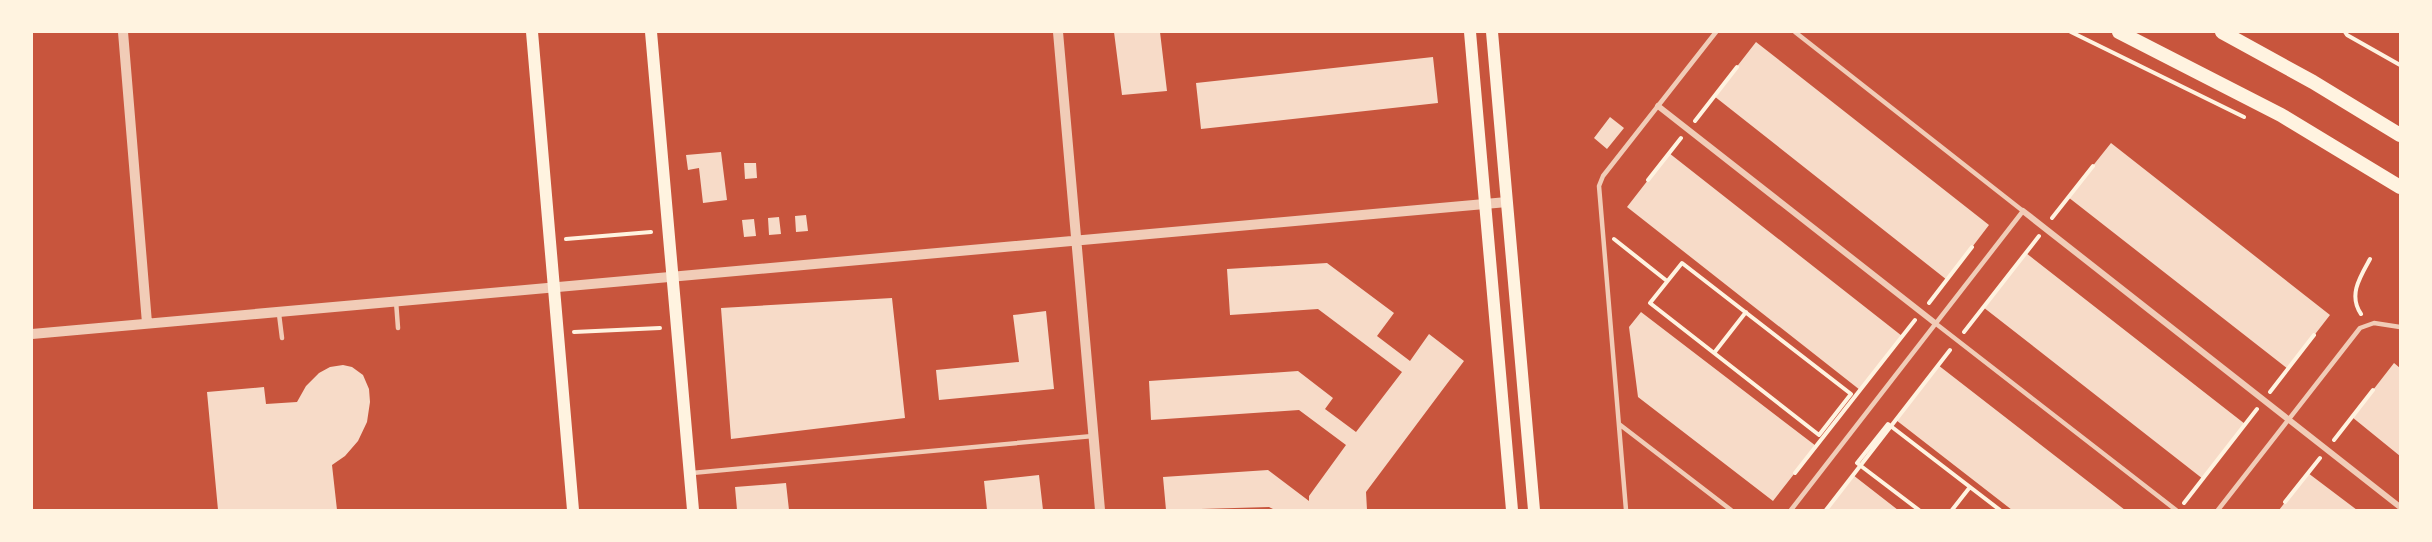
<svg xmlns="http://www.w3.org/2000/svg" width="2432" height="542" font-family="Barlow,sans-serif">
  <style>
    .building { fill: #f7dbc8 }
    .lines { fill: none; stroke-linecap: round; stroke-linejoin: round }
    .path { stroke: #fff3e0; stroke-width: 4 }
    .service { stroke: #f1ccb7; stroke-width: 4.5 }
    .minor { stroke: #f1ccb7; stroke-width: 6 }
    .tertiary { stroke: #f1ccb7; stroke-width: 10 }
    .secondary { stroke: #fff3e0; stroke-width: 12 }
    .primary { stroke: #fff3e0; stroke-width: 14 }
  </style>
  <rect width="100%" height="100%" fill="#c8553d"/>
  <path class="building" d="M1114,32H1160L1167,91L1122,95Z
    M1756,42L1989,225L1947,280L1714,96Z
    M1433,57L1438,103L1201,129L1196,83Z
    M1610,117L1624,128L1607,149L1594,138Z
    M2111,143L2330,315L2288,369L2068,197Z
    M721,152L727,200L703,203L699,168L688,170L686,155Z
    M1669,153L1902,336L1860,390L1627,207Z
    M744,163H756L757,178L745,179Z
    M806,215L808,231L796,232L795,216Z
    M779,217L781,234L769,235L768,218Z
    M754,219L756,236L744,237L742,220Z
    M2026,253L2245,424L2203,479L1983,307Z
    M1327,263L1394,313L1377,336L1410,361L1429,334L1464,361L1366,492L1367,510H1275L1269,507L1166,510L1163,477L1268,470L1309,501V496L1346,445L1299,410L1151,420L1149,381L1298,371L1333,398L1325,409L1356,432L1402,372L1318,309L1230,315L1227,269Z
    M892,298L905,418L731,439L721,308Z
    M1046,311L1054,389L939,400L936,370L1019,362L1013,315Z
    M1641,312L1816,446L1773,501L1638,397L1629,327Z
    M2394,363L2400,368V456L2352,417Z
    M343,365L352,367L363,375L369,389L370,402L367,422L358,441L345,456L332,465L337,510H218L207,392L264,387L266,404L297,402L306,386L319,373L330,367Z
    M1938,365L2125,510H2012L1896,420Z
    M2308,473L2312,476L2357,510H2279Z
    M1039,475L1043,510H987L984,481Z
    M1853,475L1898,510H1826Z
    M786,483L789,510H737L735,487Z"/>
  <g class="lines">
    <path class="path" d="M2071,32L2244,117
      M2345,32L2347,35L2400,65
      M1695,121L1737,67
      M1648,180L1681,138
      M2052,218L2093,166
      M566,239L651,232
      M1614,239L1667,281
      M1682,263L1851,394L1819,435L1650,303Z
      M1929,303L1972,247
      M2361,314C2348,295 2360,277 2370,259
      M574,332L660,328
      M1964,332L2039,236
      M1714,353L1746,312
      M2270,392L2314,335
      M2334,440L2373,390
      M1795,473L1915,320
      M2285,502L2320,458
      M2184,503L2257,409
      M1826,510L1950,350
      M1919,510L1857,463L1888,424L2000,510
      M1952,510L1970,487"/>
    <path class="service" d="M396,301L398,328
      M279,314L282,338
      M1935,323L2176,510
      M1619,424L1731,510
      M692,473L1093,436
      M1626,510L1599,186L1603,176L1716,32
      M1791,510L2023,211L1795,32
      M2218,510L2360,328L2374,323L2400,327"/>
    <path class="minor" d="M1658,106L1935,323
      M2023,211L2400,507"/>
    <path class="tertiary" d="M123,32L147,323
      M1058,32L1100,510
      M32,334L1507,202"/>
    <path class="secondary" d="M532,32L573,510
      M651,32L693,510
      M1470,32L1512,510
      M1492,32L1534,510"/>
    <path class="primary" d="M2119,32L2281,115L2400,187
      M2222,32L2313,82L2400,135"/>
  </g>
  <rect width="2432" height="542" fill="none" stroke="#fff3e0" stroke-width="66"/>
</svg>
